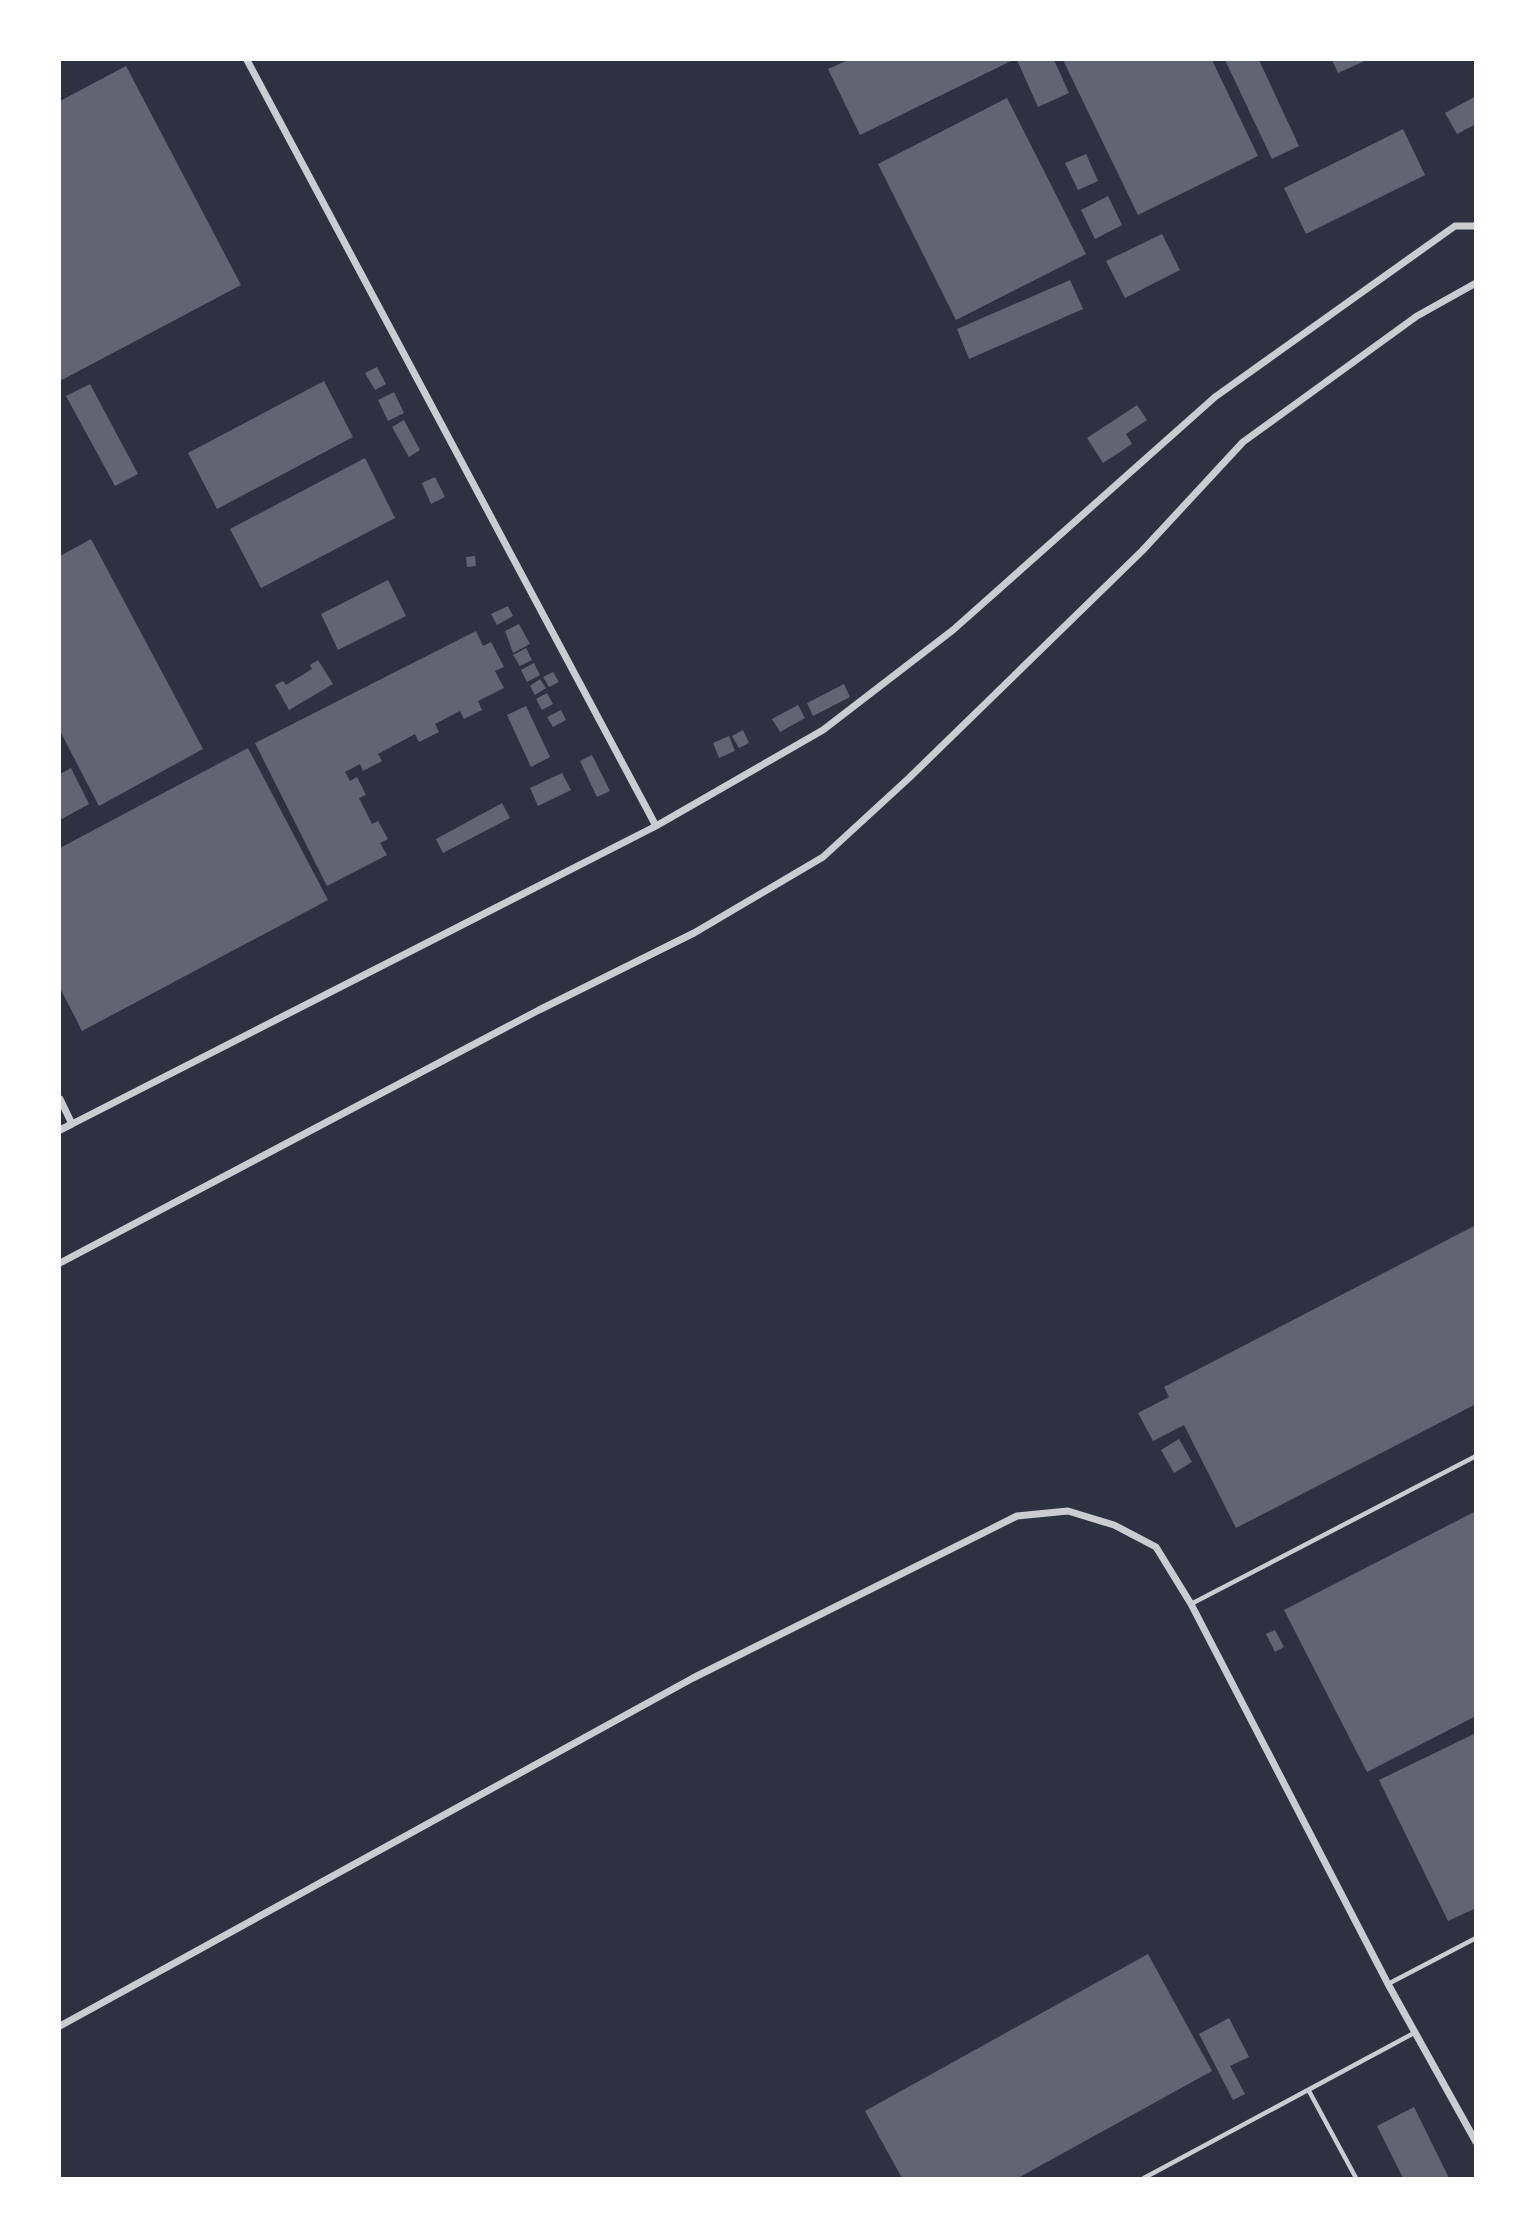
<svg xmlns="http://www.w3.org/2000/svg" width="1535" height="2238" font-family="Karla,sans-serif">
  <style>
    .building { fill: #626471 }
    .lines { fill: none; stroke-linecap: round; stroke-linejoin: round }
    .service { stroke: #caccd0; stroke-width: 4.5 }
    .minor { stroke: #caccd0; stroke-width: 7 }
  </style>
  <rect width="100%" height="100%" fill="#2d3142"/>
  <path class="building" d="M848,60H1013L860,135L828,69Z
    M1017,60H1054L1069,93L1038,107Z
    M1063,60H1212L1258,156L1138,215Z
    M1225,60H1259L1299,146L1272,159Z
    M1332,60H1367L1338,73Z
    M126,66L241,285L60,381V101Z
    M1476,96V124L1457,134L1445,113Z
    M1007,98L1086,254L956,320L878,164Z
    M1403,129L1425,175L1306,234L1284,188Z
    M1086,154L1098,181L1078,190L1065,163Z
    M1108,196L1122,225L1095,239L1081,210Z
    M1162,234L1180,270L1125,298L1106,261Z
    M1070,280L1083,309L969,359L957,329Z
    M377,367L386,384L375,390L365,373Z
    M324,381L353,437L217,509L188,453Z
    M90,384L138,474L115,486L66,396Z
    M394,392L404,413L388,421L378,400Z
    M1137,405L1147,420L1126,434L1132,444L1103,463L1087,438Z
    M404,420L420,450L409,457L392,427Z
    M365,458L395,518L261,588L230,529Z
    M435,477L445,497L431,504L422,483Z
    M91,539L203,749L99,806L60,731V556Z
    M475,556L476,566L467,567L466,557Z
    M388,580L406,616L338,650L321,614Z
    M508,606L513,616L497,625L491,614Z
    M519,624L530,644L513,653L505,631Z
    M476,631L483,646L491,642L504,667L495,671L504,688L478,701L482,710L464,719L460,711L435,724L439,732L419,742L415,734L378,754L382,761L363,771L360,764L345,772L350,781L357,777L366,795L359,798L372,824L378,821L388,839L380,843L387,855L327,886L255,743Z
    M526,648L532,660L520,666L513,655Z
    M318,660L333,684L289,710L275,685L283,681L286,685L312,669L310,665Z
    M534,663L540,675L527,682L521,670Z
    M553,672L559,682L549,687L543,677Z
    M540,679L546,688L535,695L530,686Z
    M844,684L850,697L813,716L807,703Z
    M547,693L553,704L542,710L536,699Z
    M798,705L805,718L780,732L772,719Z
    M526,706L550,757L531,767L507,715Z
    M561,710L566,720L553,727L547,717Z
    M743,730L749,743L739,748L732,736Z
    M729,736L735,751L719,758L713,743Z
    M248,748L328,900L82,1031L60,988V848Z
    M592,755L610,791L597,797L580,761Z
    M71,768L89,804L60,820V774Z
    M562,773L571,790L538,806L530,788Z
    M502,803L510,818L443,853L436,839Z
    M1476,1225V1404L1236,1528L1184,1425L1153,1441L1138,1413L1169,1397L1164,1387Z
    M1179,1439L1192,1462L1174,1473L1161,1450Z
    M1476,1511V1716L1367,1772L1284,1610Z
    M1275,1630L1284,1647L1275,1652L1266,1634Z
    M1476,1733V1908L1448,1921L1379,1780Z
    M1148,1954L1212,2071L1018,2178H902L865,2111Z
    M1229,2018L1249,2057L1230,2066L1245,2094L1233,2100L1199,2034Z
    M1414,2107L1449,2178H1403L1377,2126Z"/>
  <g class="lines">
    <path class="service" d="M1191,1604L1476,1456
      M1388,1984L1476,1938
      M1309,2091L1356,2178
      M1144,2178L1414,2033"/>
    <path class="minor" d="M247,60L656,826
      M60,1099L72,1124L60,1130
      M72,1124L656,826L823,730L953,630L1215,397L1455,226H1476
      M60,1263L539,1010L694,933L823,857L909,778L1142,551L1243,442L1417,316L1476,283
      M60,2026L693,1678L1017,1516L1068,1511L1114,1525L1156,1547L1191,1604L1388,1984L1476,2142"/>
  </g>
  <rect width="1535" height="2238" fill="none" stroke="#ffffff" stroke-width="122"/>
</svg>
